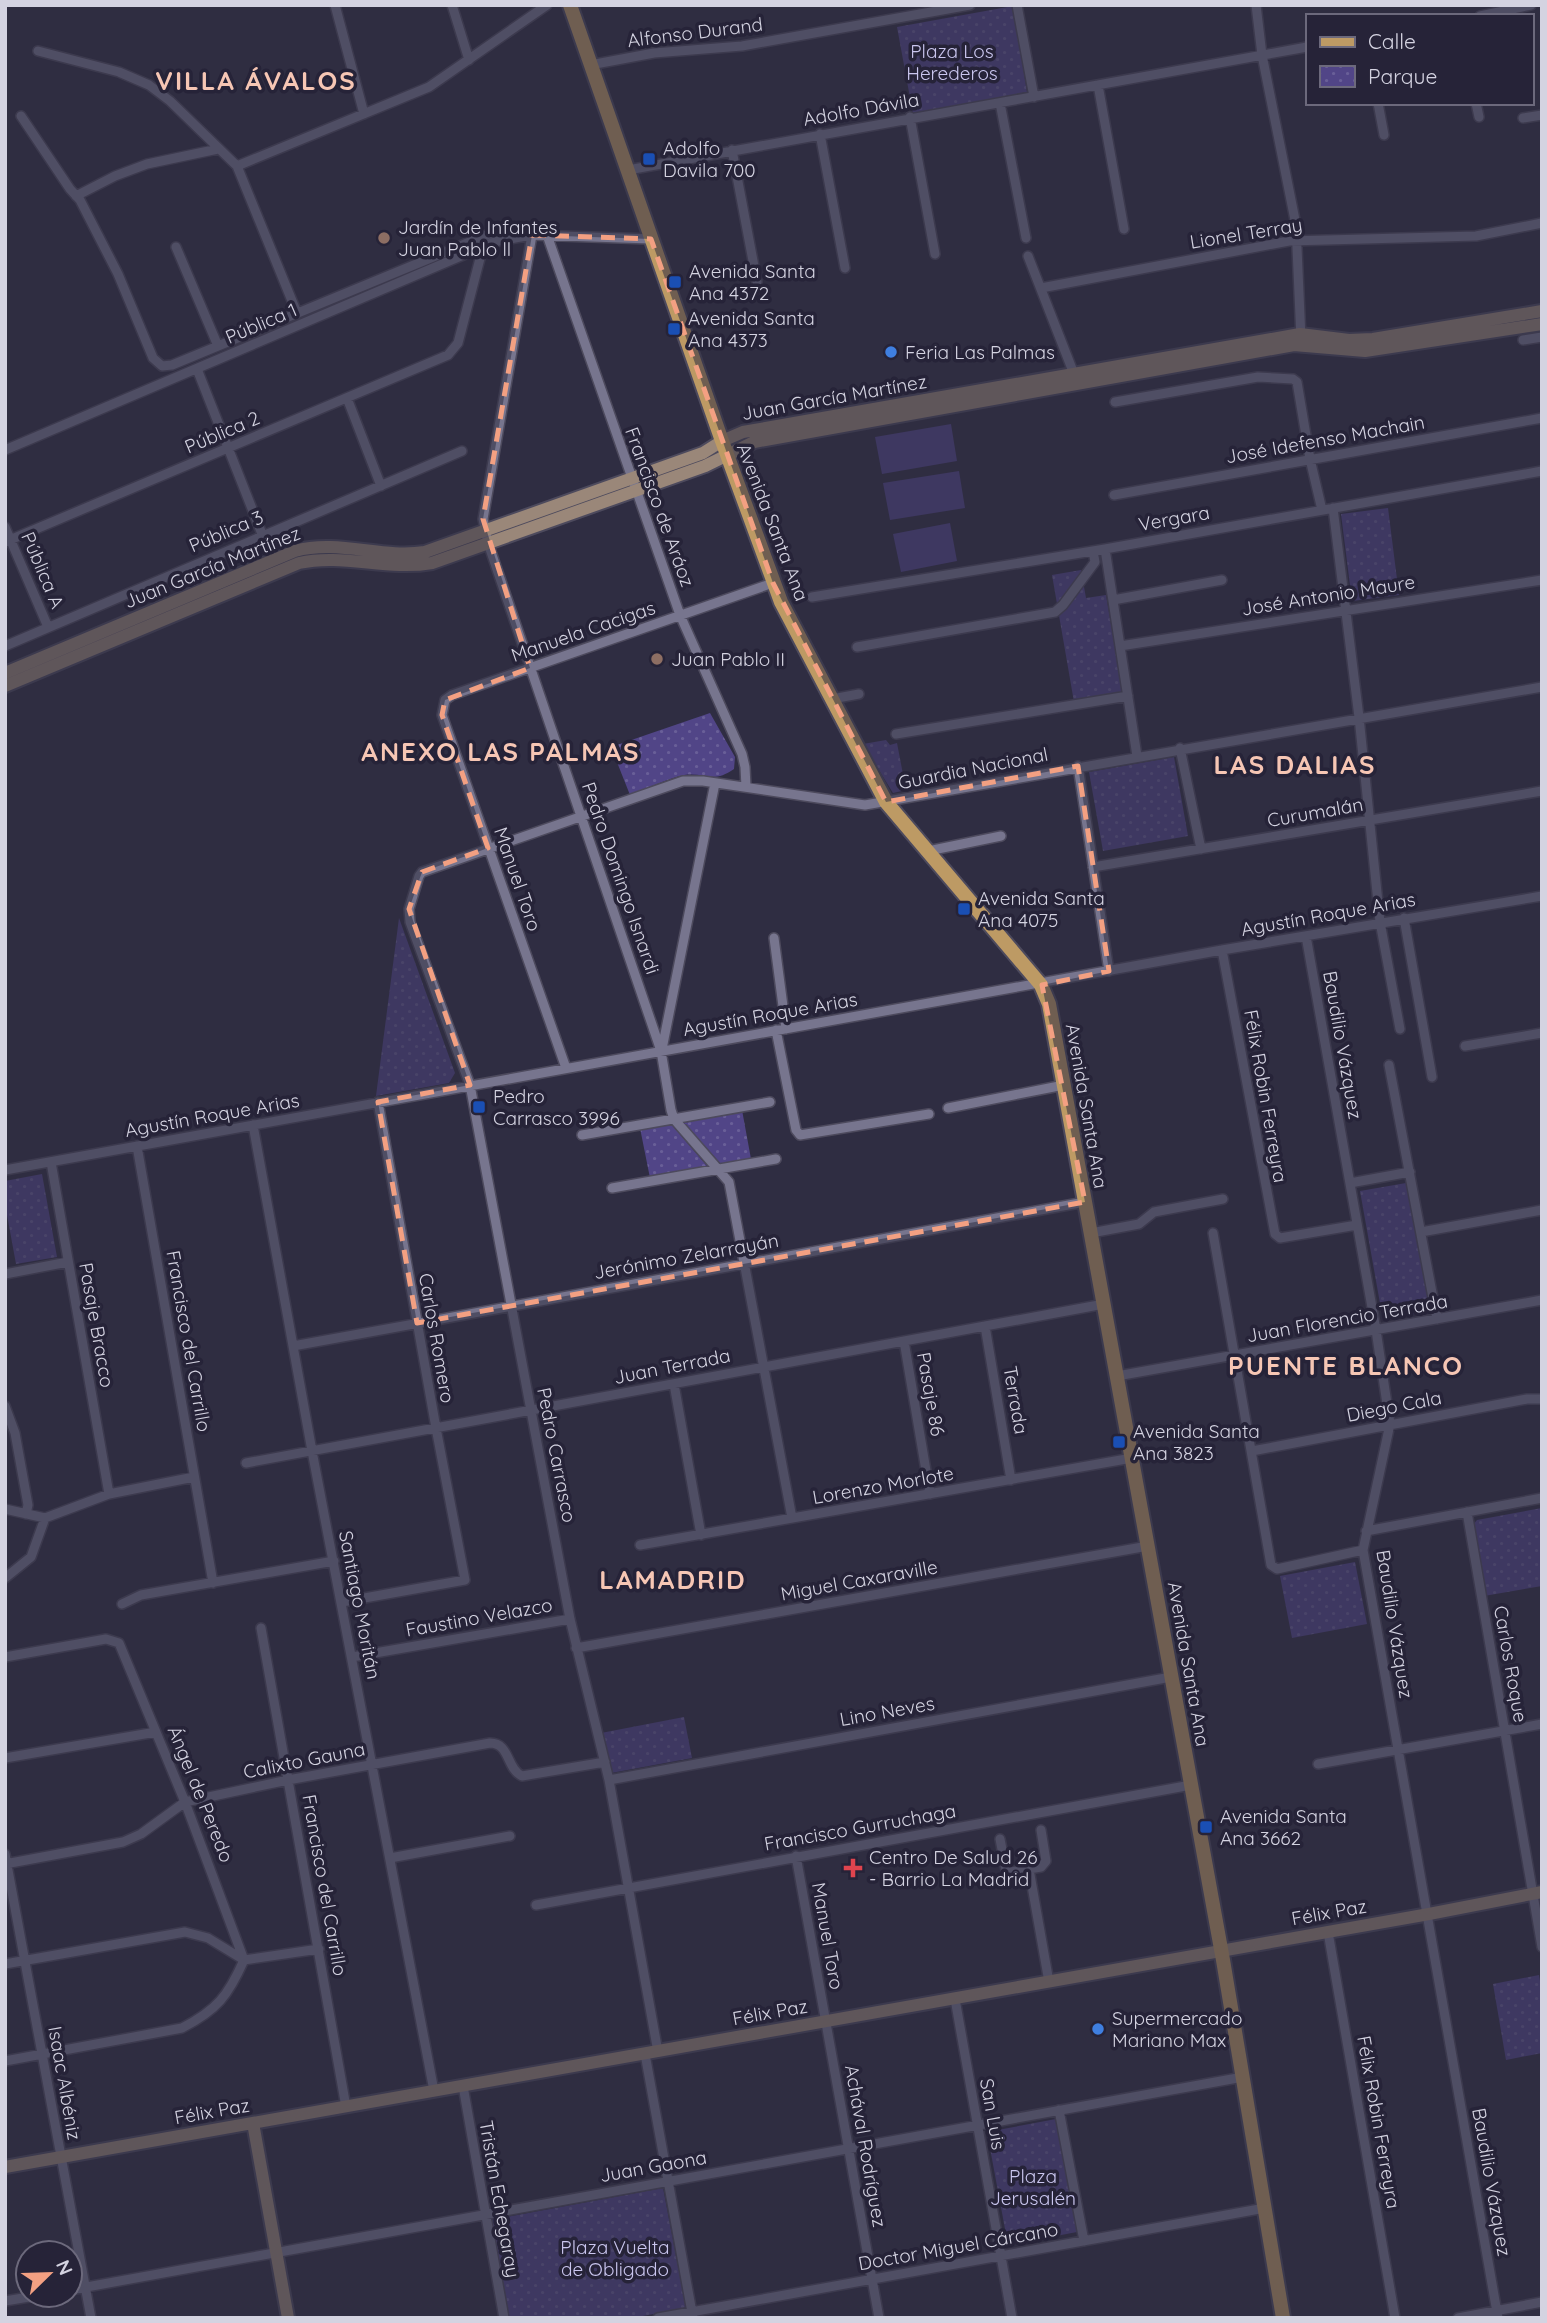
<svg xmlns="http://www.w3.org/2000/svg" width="1547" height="2323" font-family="Quicksand,sans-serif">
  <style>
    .park { fill: url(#park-dots) }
    .pitch { fill: #514587 }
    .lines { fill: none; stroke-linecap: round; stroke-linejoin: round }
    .street-casing { stroke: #4d4a5d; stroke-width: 12 }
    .secondary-casing { stroke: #4d4a5d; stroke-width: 16 }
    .primary-casing { stroke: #4d4a5d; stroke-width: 18 }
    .street { stroke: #77758e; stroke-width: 9 }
    .secondary { stroke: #9a8779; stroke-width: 12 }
    .primary { stroke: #bd9a64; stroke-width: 14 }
    .marked { fill: none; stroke: #f3a082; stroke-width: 5; stroke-dasharray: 14 9; stroke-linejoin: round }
    .transit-dot { fill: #1a4fb4; stroke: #262338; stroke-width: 2.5 }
    .education-dot { fill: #8d6e63; stroke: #262338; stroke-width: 2.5 }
    .shop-dot { fill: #3f7fe0; stroke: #262338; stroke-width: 2.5 }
    .health-dot { fill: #e0444e; stroke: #262338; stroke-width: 2.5 }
    .labels { text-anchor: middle; stroke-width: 7; stroke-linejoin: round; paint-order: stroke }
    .street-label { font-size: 19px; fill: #d4d3e1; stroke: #262338 }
    .park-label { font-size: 19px; fill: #cac6ef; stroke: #262338 }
    .poi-label { font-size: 19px; fill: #d4d3e1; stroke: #262338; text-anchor: start }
    .district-label { font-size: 26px; font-weight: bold; letter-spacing: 2px; fill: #f6c6b4; stroke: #262338 }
  </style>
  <defs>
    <pattern id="park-dots" width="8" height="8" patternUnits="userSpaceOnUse" patternTransform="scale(1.75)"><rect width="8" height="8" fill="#514587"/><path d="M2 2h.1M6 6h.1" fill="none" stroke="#695f98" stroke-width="1.8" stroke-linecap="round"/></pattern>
  </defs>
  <rect width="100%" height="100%" fill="#2f2d42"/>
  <path class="park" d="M1013,6L1027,92L913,114L897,27Z
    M1388,508L1399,595L1352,601L1341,514Z
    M1081,570L1086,598L1106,595L1123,694L1074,702L1052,575Z
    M710,713L735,757L734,769C713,784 705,772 684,775C666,779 647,789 630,795L611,747Z
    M886,740L890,745L897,743L906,790L893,793L863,744Z
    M1174,757L1188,836L1103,851L1089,772Z
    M399,918L455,1073L449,1083L376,1096Z
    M742,1110L751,1159L721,1164L682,1121Z
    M671,1124L707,1166L650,1178L640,1128Z
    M42,1174L57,1257L16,1264L5,1204V1181Z
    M1406,1183L1430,1311L1383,1320L1360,1191Z
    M1542,1508V1586L1484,1596L1472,1526L1477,1520Z
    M1355,1562L1367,1624L1292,1638L1280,1576Z
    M684,1717L692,1758L611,1773L601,1733Z
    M1539,1975L1542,1993V2053L1506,2060L1493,1984Z
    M1056,2119L1077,2232L1008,2245L987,2132Z
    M663,2188L686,2308L632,2318H509L490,2220Z"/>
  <path class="pitch" d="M951,424L957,461L882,474L875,437Z
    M959,471L965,508L890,520L883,483Z
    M950,523L957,561L901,572L893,534Z"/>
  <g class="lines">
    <defs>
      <path id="street" d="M335,5L364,114
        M452,5L469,60
        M1017,5L1034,97
        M1256,5L1262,55L1296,225L1301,339
        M1480,16L1531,5
        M38,51L119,72L149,85L170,101L237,166
        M590,65L654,53L742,46L970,5
        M1098,85L1124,229
        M1000,103L1026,238
        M1378,103L1384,135
        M1476,103L1479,117
        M21,116L70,189L80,200L118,274L153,358L162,366L172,365L501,229L508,227L532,235L651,239
        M910,117L935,254
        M1523,118L1542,115
        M820,134L845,268
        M732,150L757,282
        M628,170L1307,47
        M76,196L115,176L147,164L218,149
        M532,235L483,519L488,543L661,1051L671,1110L674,1119L729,1182L792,1518
        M547,235L680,615L742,754L745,767L746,787
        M176,247L218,346
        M1028,256L1074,374
        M1041,288L1289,241L1476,236L1542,223
        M297,313L237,166L429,87L547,5
        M1523,340L1542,337
        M197,369L262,534
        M347,398L381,486
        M1115,402L1258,377L1293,379L1297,382L1310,459L1322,510
        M5,450L494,242L531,235
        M1114,495L1542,418
        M1333,508L1359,717L1380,922L1400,1029
        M5,527L48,627
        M5,542L448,355L458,343L483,247
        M1105,549L1137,756
        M812,597L1105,549L1542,471
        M1113,600L1222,580
        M5,646L462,451
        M1120,646L1542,580
        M857,647L1055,612L1063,605L1095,562L1093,551
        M832,699L859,694
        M896,734L1128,696
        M1180,748L1201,849
        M1078,766L1109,971
        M928,851L1001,836
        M1093,867L1542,791
        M1404,918L1432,1077
        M1306,936L1376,1330L1390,1424L1363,1550L1498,2318
        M774,938L786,1029
        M1222,950L1275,1234L1280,1238L1357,1225
        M776,1030L796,1130L800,1135L929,1114
        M1465,1046L1542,1033
        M662,1049L715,783
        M1389,1065L1437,1319
        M566,1068L442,715L445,700L452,695L773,583
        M948,1108L1064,1085
        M253,1125L312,1451L434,2091
        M582,1135L770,1102
        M137,1146L213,1583
        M51,1162L109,1494
        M5,1170L1222,950L1542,896
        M1350,1183L1410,1172
        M612,1188L776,1159
        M1421,1232L1542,1210
        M1091,1233L1139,1224L1154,1212L1223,1199
        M1213,1233L1271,1565L1277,1569L1363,1550
        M5,1274L68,1262
        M985,1326L1011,1480
        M904,1341L930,1494
        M293,1346L1085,1202
        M1117,1376L1542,1300
        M674,1384L701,1535
        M5,1406L15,1433L28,1505L26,1514
        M1252,1451L1527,1399H1542
        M246,1463L1104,1304
        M5,1509L45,1518L109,1494L194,1477
        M1467,1512L1542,1947
        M1366,1531L1542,1498
        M640,1545L1132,1458
        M5,1578L31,1557L45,1518
        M342,1602L465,1580L436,1428L378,1102
        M122,1604L141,1595L334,1561
        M261,1628L346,2107
        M576,1648L1148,1546
        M5,1657L106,1639L119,1643L185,1802L244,1960
        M352,1657L570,1619
        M5,1758L156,1732
        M1318,1764L1542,1724
        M609,1780L1171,1677
        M1000,1839L1006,1870L1011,1872L1041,1867L1046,1861L1041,1830
        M5,1854L91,2318
        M796,1856L879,2318
        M390,1858L510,1836
        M5,1864L123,1842L141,1834L185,1802L288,1780L490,1743C510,1743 506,1768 522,1776L605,1762
        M1029,1869L1049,1982
        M536,1905L1191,1785
        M1328,1932L1395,2318
        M5,1964L185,1932L208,1938L244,1960L319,1949
        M955,1999L1012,2318
        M658,2052L609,1780L570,1619L470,1085L410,922L409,909L419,876L422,872L683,781H703L865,805L1542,687
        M645,2054L693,2318
        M5,2061L182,2028C217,2010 228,1996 244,1960
        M463,2086L504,2318
        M1059,2110L1084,2241
        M70,2290L1243,2077
        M5,2301L41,2295
        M658,2318L1265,2208
        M1458,2318L1542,2302"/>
      <path id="secondary" d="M5,673L295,551C339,539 381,559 425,552L703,453L722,441L743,432L1300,334L1349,340L1373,339L1542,311
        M5,686L299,563C343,553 387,571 432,563L705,466L754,442L1294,345L1365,351L1542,324
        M253,2123L288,2318
        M5,2167L1429,1914L1542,1892"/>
      <path id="primary" d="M570,5L722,441L781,602L886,802L1041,985L1049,1004L1223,1960L1283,2318"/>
    </defs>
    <use href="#street" class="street-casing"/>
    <use href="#secondary" class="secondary-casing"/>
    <use href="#primary" class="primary-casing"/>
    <use href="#street" class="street"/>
    <use href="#secondary" class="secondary"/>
    <use href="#primary" class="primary"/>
  </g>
  <path d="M0 0H1547V2323H0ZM532,235L651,239L773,583L886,802L1078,766L1109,971L1042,985L1085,1202L417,1323L378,1102L470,1085L409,909L422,872L488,848L442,715L445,700L530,668L483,519Z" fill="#2f2d42" fill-opacity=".55" fill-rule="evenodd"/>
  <path class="marked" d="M532,235L651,239L773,583L886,802L1078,766L1109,971L1042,985L1085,1202L417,1323L378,1102L470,1085L409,909L422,872L488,848L442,715L445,700L530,668L483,519Z"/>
  <g class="transit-dot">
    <rect x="642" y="152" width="14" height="14" rx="3.5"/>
    <rect x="668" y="275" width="14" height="14" rx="3.5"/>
    <rect x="667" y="322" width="14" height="14" rx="3.5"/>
    <rect x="957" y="902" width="14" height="14" rx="3.5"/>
    <rect x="472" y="1100" width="14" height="14" rx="3.5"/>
    <rect x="1112" y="1435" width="14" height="14" rx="3.5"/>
    <rect x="1199" y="1820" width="14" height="14" rx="3.5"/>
  </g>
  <g class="education-dot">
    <circle cx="384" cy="238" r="7"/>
    <circle cx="657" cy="659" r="7"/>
  </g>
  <g class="shop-dot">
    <circle cx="891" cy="352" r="7"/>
    <circle cx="1098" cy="2029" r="7"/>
  </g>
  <path class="health-dot" d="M849.5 1857.5h7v7h7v7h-7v7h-7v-7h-7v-7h7z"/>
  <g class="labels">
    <g class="street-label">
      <text transform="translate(695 32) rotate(-7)" y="7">Alfonso Durand</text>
      <text transform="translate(861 109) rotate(-10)" y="7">Adolfo Dávila</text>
      <text transform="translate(1246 233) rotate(-9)" y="7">Lionel Terray</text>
      <text transform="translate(261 323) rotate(-23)" y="7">Pública 1</text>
      <text transform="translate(834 397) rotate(-10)" y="7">Juan García Martínez</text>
      <text transform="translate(222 432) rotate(-23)" y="7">Pública 2</text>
      <text transform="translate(1325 439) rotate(-10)" y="7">José Idefenso Machain</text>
      <text transform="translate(660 507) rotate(70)" y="7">Francisco de Aráoz</text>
      <text transform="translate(1174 518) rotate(-10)" y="7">Vergara</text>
      <text transform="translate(773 522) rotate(69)" y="7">Avenida Santa Ana</text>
      <text transform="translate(226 531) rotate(-23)" y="7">Pública 3</text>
      <text transform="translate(212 567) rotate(-22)" y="7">Juan García Martínez</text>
      <text transform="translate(43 570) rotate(67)" y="7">Pública A</text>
      <text transform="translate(1328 595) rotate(-9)" y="7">José Antonio Maure</text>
      <text transform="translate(583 631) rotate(-19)" y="7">Manuela Cacigas</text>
      <text transform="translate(973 768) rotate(-11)" y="7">Guardia Nacional</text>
      <text transform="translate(1315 812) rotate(-10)" y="7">Curumalán</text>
      <text transform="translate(621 878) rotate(71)" y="7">Pedro Domingo Isnardi</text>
      <text transform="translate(518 879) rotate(71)" y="7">Manuel Toro</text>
      <text transform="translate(1328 914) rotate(-10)" y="7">Agustín Roque Arias</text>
      <text transform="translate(770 1014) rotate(-10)" y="7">Agustín Roque Arias</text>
      <text transform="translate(1343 1045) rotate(80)" y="7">Baudilio Vázquez</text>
      <text transform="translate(1266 1096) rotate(80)" y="7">Félix Robin Ferreyra</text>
      <text transform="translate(1087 1106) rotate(80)" y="7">Avenida Santa Ana</text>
      <text transform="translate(212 1115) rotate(-10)" y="7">Agustín Roque Arias</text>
      <text transform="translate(686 1256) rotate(-10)" y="7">Jerónimo Zelarrayán</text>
      <text transform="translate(1347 1318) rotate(-10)" y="7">Juan Florencio Terrada</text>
      <text transform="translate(97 1325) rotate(80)" y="7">Pasaje Bracco</text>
      <text transform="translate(437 1338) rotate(80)" y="7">Carlos Romero</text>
      <text transform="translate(189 1341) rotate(80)" y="7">Francisco del Carrillo</text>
      <text transform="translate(672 1366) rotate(-11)" y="7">Juan Terrada</text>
      <text transform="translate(931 1394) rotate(80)" y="7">Pasaje 86</text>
      <text transform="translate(1016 1400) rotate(80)" y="7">Terrada</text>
      <text transform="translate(1394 1406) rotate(-11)" y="7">Diego Cala</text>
      <text transform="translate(557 1455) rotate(79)" y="7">Pedro Carrasco</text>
      <text transform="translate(883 1485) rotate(-10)" y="7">Lorenzo Morlote</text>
      <text transform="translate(859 1580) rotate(-10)" y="7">Miguel Caxaraville</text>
      <text transform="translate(360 1605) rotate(79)" y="7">Santiago Moritán</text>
      <text transform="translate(479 1617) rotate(-10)" y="7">Faustino Velazco</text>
      <text transform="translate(1395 1624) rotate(81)" y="7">Baudilio Vázquez</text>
      <text transform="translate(1189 1664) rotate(80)" y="7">Avenida Santa Ana</text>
      <text transform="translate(1511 1664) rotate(80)" y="7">Carlos Roque</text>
      <text transform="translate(887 1711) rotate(-10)" y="7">Lino Neves</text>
      <text transform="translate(304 1760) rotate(-11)" y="7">Calixto Gauna</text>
      <text transform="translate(201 1794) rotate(68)" y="7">Ángel de Peredo</text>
      <text transform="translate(860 1827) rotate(-10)" y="7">Francisco Gurruchaga</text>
      <text transform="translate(325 1885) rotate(80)" y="7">Francisco del Carrillo</text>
      <text transform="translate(1329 1912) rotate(-10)" y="7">Félix Paz</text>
      <text transform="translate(828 1936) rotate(80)" y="7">Manuel Toro</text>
      <text transform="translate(770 2012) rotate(-10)" y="7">Félix Paz</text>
      <text transform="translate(65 2083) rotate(80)" y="7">Isaac Albéniz</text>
      <text transform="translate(212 2111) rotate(-10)" y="7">Félix Paz</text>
      <text transform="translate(993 2114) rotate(80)" y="7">San Luis</text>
      <text transform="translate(1379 2122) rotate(80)" y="7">Félix Robin Ferreyra</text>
      <text transform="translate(866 2146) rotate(80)" y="7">Achával Rodríguez</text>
      <text transform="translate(653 2166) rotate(-10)" y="7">Juan Gaona</text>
      <text transform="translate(1492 2182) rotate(80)" y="7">Baudilio Vázquez</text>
      <text transform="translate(500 2199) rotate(80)" y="7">Tristán Echegaray</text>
      <text transform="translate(958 2246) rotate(-10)" y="7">Doctor Miguel Cárcano</text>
    </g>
    <g class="park-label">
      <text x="952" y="58">Plaza Los<tspan x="952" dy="22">Herederos</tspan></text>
      <text x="1033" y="2183">Plaza<tspan x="1033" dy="22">Jerusalén</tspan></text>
      <text x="615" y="2254">Plaza Vuelta<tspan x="615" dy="22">de Obligado</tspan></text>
    </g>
    <g class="poi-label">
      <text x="663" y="155">Adolfo<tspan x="663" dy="22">Davila 700</tspan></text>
      <text x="398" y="234">Jardín de Infantes<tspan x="398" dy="22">Juan Pablo ll</tspan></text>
      <text x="689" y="278">Avenida Santa<tspan x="689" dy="22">Ana 4372</tspan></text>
      <text x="688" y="325">Avenida Santa<tspan x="688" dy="22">Ana 4373</tspan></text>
      <text x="905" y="359">Feria Las Palmas</text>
      <text x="671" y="666">Juan Pablo II</text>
      <text x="978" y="905">Avenida Santa<tspan x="978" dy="22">Ana 4075</tspan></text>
      <text x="493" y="1103">Pedro<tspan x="493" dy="22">Carrasco 3996</tspan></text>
      <text x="1133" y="1438">Avenida Santa<tspan x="1133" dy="22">Ana 3823</tspan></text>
      <text x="1220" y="1823">Avenida Santa<tspan x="1220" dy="22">Ana 3662</tspan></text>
      <text x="869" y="1864">Centro De Salud 26<tspan x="869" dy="22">- Barrio La Madrid</tspan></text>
      <text x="1112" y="2025">Supermercado<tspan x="1112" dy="22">Mariano Max</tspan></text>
    </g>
    <g class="district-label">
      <text x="256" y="90">VILLA ÁVALOS</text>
      <text x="501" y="761">ANEXO LAS PALMAS</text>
      <text x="1295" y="774">LAS DALIAS</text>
      <text x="1346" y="1375">PUENTE BLANCO</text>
      <text x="673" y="1589">LAMADRID</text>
    </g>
  </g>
  <rect width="1547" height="2323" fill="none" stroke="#d4d3e1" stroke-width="14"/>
  <rect x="1306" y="14" width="228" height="91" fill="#262338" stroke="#6c697c" stroke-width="2"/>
  <rect x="1320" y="37" width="35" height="10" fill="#bd9a64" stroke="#6c697c" stroke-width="2"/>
  <text x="1368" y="49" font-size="21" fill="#d4d3e1">Calle</text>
  <rect x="1320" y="66" width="35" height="21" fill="url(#park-dots)" stroke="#6c697c" stroke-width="2"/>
  <text x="1368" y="84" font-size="21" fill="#d4d3e1">Parque</text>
  <g transform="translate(49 2274) rotate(67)"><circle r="33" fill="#262338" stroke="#6c697c" stroke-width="2"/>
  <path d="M0-5L12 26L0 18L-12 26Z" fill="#f3a082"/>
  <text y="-10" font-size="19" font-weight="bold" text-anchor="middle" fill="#d4d3e1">N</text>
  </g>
</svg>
